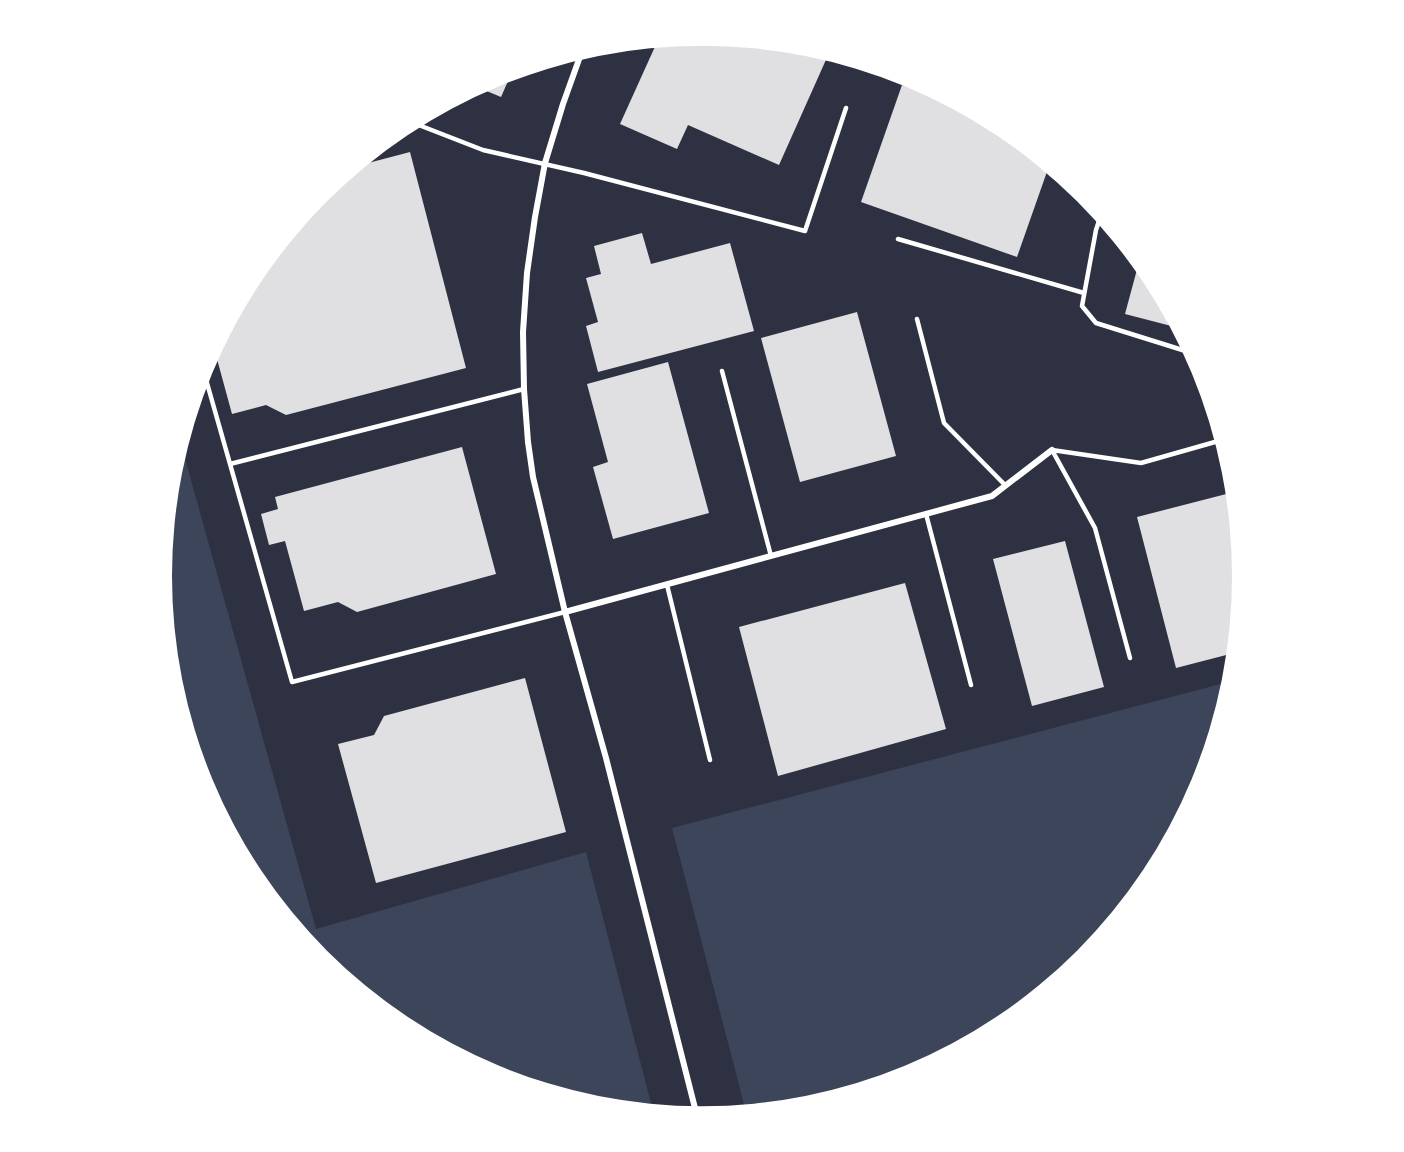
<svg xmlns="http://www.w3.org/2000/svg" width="1404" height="1152" font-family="Roboto,sans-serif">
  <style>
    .green { fill: #3c4559 }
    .building { fill: #e0e0e3 }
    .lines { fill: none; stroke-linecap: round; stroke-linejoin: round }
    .service { stroke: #fff; stroke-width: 4.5 }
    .minor { stroke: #fff; stroke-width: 6 }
  </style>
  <rect width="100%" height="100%" fill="#2d3142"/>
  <path class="green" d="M181,444L316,929L586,852L653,1111L596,1106L495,1075L402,1025L320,958L253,876L203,782L172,681L162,576L172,470Z
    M1232,681L1201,783L1151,876L1084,958L1002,1025L908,1075L807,1106L746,1112L672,828Z"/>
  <path class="building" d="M702,36L808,46L829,53L779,165L688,125L677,149L620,124L658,40Z
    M512,72L501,97L477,87L496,77Z
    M902,85L963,106L1002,127L1049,166L1017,257L861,202Z
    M410,152L466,368L286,415L266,405L232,414L214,348L253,276L320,194L353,167Z
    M642,233L651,264L730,243L754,331L598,372L586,326L598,322L586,278L601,274L594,246Z
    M1139,262L1151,276L1179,328L1125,314Z
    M857,312L896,456L800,482L761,338Z
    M668,362L709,513L613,539L593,467L608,462L587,384Z
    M462,447L496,574L357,612L338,602L304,611L285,541L269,545L261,514L278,509L275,497Z
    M1234,492L1242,576L1234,653L1176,668L1137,517Z
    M1065,541L1104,687L1032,706L993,559Z
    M905,583L946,729L778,776L739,627Z
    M525,678L566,832L376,883L338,744L374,735L384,716Z"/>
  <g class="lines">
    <path class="service" d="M411,122L483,150L584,173L805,231L846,108
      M1101,215L1096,230L1082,306L1096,323L1192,353
      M898,239L1084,293
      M917,319L944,423L1005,485
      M203,369L292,682L565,612
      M722,371L771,556
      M1052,450L1095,528L1130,658
      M1052,450L1141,463L1222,440
      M230,464L524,389
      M926,514L971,685
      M667,585L710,760"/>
    <path class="minor" d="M582,51L563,104L545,163L535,217L527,273L523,332L524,389L528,442L533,477L565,612L606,758L697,1116
      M565,612L992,496L1052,450"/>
  </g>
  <path d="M0 0H1404V1152H0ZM172 576a530 530 0 1 1 1060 0a530 530 0 1 1-1060 0Z" fill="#fff" fill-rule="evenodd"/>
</svg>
